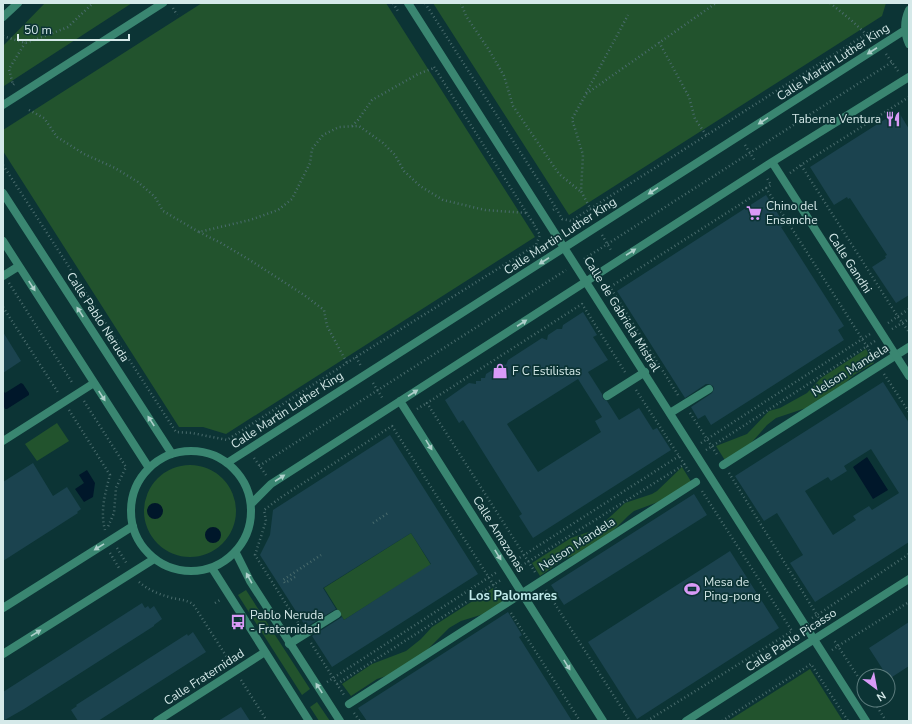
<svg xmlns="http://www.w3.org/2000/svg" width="912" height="724" font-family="'Nunito Sans',sans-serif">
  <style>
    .green { fill: #22532d }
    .water { fill: #00172a }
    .building { fill: #1b434f; fill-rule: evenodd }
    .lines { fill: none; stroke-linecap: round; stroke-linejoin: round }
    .path { stroke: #4a6c6d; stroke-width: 2.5; stroke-dasharray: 1 3; stroke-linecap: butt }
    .service { stroke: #3a8671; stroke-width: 8 }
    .pedestrian { stroke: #3a8671; stroke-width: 8 }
    .minor { stroke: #3a8671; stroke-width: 8 }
    .tertiary { stroke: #3a8671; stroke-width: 8 }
    .oneway { fill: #aed0cb }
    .labels { text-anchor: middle; stroke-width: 3.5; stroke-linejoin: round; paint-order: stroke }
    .street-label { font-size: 12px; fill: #d5e9e9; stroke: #0c3435 }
    .poi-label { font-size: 12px; fill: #d5e9e9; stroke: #0c3435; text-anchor: start }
    .neighbourhood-label { font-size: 13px; font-weight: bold; fill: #c1ebeb; stroke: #0c3435 }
  </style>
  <rect width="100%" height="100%" fill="#0c3435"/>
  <path class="green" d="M45,3H132L4,86L3,82V46Z
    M202,3H386L535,237L226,434L203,427H179L3,151V130Z
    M433,3H886L882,16L569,215Z
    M866,349L874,363L854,375L834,393L806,408L776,418L767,425L744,451L726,462L716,446L747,434L769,411L780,408L807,393L821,378Z
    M57,423L69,441L37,461L25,444Z
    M144 511a46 46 0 1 1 92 0a46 46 0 1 1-92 0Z
    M682,467L692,483L666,499L634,511L628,516L611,533L580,553L564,559L540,576L532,563L571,538L597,529L625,503L652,494L657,491Z
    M411,533L431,565L344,620L324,588Z
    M493,588L503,603L490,612L461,621L449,628L420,657L395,673L377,679L351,696L342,684L372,664L406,651L421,639L432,627Z
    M246,590L310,689L302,695L238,595Z
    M810,669L843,721H728Z
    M317,702L330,721H319L310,707Z"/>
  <path class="water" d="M21,383L23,384L29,393V395L7,409H5L3,405V390L5,393Z
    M867,457L888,490L873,499L853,467Z
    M87,470L95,483L93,497L84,502L75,489L84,483L79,475Z
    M147 511a8 8 0 1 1 16 0a8 8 0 1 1-16 0Z
    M205 535a8 8 0 1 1 16 0a8 8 0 1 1-16 0Z"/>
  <path class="building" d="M898,111L909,129V295L896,303L872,267L886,258L885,256L887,255L850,198L848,199L847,197L834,205L810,167Z
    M766,195L785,225L781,227L844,326L838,330L844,340L711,425L705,415L698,419L691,407L712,393L714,389L713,386L709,384H706L685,398L617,291Z
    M583,312L597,335L593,337L608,360L588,372L602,394L603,399L607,401L619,420L639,408L653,430L657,428L671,450L533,538L519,516L522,514L463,420L459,423L445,400L469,383L476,384V381H481V378H485L486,374L502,364L506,365L508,360L542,338L547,340L548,335L557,329H562L563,325ZM578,379L602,417L595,421L601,432L538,472L507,424Z
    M3,332L21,361L3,373Z
    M883,382L909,423V542L815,602L790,563L803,555L777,513L764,521L735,476ZM871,449L899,493L872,510L869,506L853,516L856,520L833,535L805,491L828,477L831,481L847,471L844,466Z
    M390,435L478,574L332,667L312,636L342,617L344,620L431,564L411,533L323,588L336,609L306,627L260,555L270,535L273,510Z
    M33,463L53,496L67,487L81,509L77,512L78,513L3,561V482Z
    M694,494L707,515L564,605L551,585Z
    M730,551L779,628L637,719L588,642Z
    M142,603L145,608L148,606L150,609L154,606L162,619L154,625V626L24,709L3,721V692Z
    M508,612L522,635L519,637L572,721H367L358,708Z
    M909,622V666L889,679L869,648Z
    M193,632L206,652L98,721H78L71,710L77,706L76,705L187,634L188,636Z
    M241,707L250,721H218Z"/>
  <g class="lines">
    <path class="path" d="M393,3L399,13
      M425,3L556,208
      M461,3L466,16L489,50L504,76L513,106L559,174L580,191
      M830,3L851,20L866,34
      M173,8L177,15
      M3,36L25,43L48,35L68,27L93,3
      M659,42L689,97L695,119L707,136
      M886,54L898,71
      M434,67L533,223
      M14,84L13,85L9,69L25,43
      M586,93L628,15
      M909,97L801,165L898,317L909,332
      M29,110L44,118L57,137L84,154L115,168L138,182L155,197L163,211L199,232L250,220L278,210L292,199L310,163L312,149L323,135L339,127L359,126L383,143L395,155L404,171L420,186L443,200L485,210L527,213
      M352,126L358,120L372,100L418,74L434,68
      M745,145L755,161
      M3,165L176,432L192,433L227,440L356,357L536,245L540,235L533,223L535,222
      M790,173L801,165
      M766,188L771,185L767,178
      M553,210L556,208L562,219L571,221L871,31L875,37
      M591,210L581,191L583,155L572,119L586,94L716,3
      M199,232L221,243L253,262L304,295L324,310L327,326L347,363
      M602,235L612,252
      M584,259L892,62
      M9,283L73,384
      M3,307L59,394
      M888,323L909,309
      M892,329L909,319
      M356,357L361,366
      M884,374L909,412
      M373,383L383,399
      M636,390L690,473
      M678,395L610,287L766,188L873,356
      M84,401L126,467L116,488L114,513L107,529
      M417,409L427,403
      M69,410L110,475C105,493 100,512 105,530
      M690,413L718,456
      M701,443L870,334
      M706,450L875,341
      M254,458L266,475
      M259,466L566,270
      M729,473L817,615L909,554
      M373,523L388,513
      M117,548L127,564
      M110,553L119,568
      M513,562L679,456
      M518,568L685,464
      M535,572L427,403L582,304L625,372
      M295,577L285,583L283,580L321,555
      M139,582C147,589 158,594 169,597C178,600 185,599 193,604L230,662
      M546,590L630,721
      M215,603L220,600
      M511,613L580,721
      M812,618L817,615L822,623
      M300,626L255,555L266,521L264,510L280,498L392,426L500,595
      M311,643L344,695
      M832,650L838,646L834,640
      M241,680L267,721
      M327,682L497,572
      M337,684L501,580
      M864,686L838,646L909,602
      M873,700L886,721
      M354,713L360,721
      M647,721L792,631L702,491
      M722,721L811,664L848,721"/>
    <path class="service" d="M607,396L645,372
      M670,413L709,389
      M289,644L337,614"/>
    <path class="pedestrian" d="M723,465L909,347
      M349,704L696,482"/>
    <path class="minor" d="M408,3L866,721
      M909,10C904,21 904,33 909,44
      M3,105L163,3
      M772,162L909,376
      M3,193L172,454
      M3,241L149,468
      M3,276L19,266
      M400,401L603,721
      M3,441L94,383
      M131 511a60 60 0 1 1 120 0a60 60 0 1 1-120 0Z
      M227,463L905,30
      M251,504L271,484L772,162L909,77
      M236,553L250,581L340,721
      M212,568L309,721
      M3,608L133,526
      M3,654L154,559
      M157,721L265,652
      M686,721L909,579"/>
    <path class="tertiary" d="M3,17L18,3"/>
  </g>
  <defs><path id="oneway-solid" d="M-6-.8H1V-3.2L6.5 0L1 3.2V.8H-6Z"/></defs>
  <g class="oneway">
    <use href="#oneway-solid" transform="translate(872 51) rotate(147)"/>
    <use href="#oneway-solid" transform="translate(763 121) rotate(147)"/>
    <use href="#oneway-solid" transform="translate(653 191) rotate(147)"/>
    <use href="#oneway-solid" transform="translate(631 252) rotate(-33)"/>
    <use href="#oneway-solid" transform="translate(544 261) rotate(147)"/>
    <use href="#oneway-solid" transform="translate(32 286) rotate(57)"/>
    <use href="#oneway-solid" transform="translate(80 312) rotate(-123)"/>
    <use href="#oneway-solid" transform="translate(522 323) rotate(-33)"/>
    <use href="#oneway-solid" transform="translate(413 393) rotate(-33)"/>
    <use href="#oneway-solid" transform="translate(102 396) rotate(57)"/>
    <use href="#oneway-solid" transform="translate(151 421) rotate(-123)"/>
    <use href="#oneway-solid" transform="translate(429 445) rotate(58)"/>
    <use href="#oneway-solid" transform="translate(280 478) rotate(-33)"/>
    <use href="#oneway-solid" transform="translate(99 547) rotate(148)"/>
    <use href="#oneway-solid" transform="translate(498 555) rotate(58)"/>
    <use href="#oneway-solid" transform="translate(249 578) rotate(-119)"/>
    <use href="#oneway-solid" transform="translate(36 633) rotate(-32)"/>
    <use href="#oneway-solid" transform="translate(567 665) rotate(58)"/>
    <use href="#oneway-solid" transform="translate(319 688) rotate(-123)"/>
  </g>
  <defs>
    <symbol id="restaurant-bare" viewBox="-9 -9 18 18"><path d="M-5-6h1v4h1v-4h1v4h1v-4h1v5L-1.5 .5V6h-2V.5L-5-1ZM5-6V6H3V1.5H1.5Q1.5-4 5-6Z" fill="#d99af7" stroke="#0c3435" stroke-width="2.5" paint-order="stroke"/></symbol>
    <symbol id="supermarket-bare" viewBox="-9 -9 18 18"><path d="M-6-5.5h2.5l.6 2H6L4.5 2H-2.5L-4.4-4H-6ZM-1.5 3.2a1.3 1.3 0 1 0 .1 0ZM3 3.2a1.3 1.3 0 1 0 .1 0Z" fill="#d99af7" stroke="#0c3435" stroke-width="2.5" paint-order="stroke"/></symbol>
    <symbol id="shop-bare" viewBox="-9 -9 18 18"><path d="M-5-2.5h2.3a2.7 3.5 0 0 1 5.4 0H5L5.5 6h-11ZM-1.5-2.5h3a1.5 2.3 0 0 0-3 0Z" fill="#d99af7" stroke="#0c3435" stroke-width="2.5" paint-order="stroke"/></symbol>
    <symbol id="stadium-bare" viewBox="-9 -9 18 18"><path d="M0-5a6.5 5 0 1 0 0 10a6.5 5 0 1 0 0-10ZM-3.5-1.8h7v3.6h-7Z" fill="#d99af7" stroke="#0c3435" stroke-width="2.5" paint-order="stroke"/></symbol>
    <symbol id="bus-bare" viewBox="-9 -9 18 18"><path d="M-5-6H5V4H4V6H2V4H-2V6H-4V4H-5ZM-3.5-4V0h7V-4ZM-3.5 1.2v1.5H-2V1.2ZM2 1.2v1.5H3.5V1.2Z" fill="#d99af7" stroke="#0c3435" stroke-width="2.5" paint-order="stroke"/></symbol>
  </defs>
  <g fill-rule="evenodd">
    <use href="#restaurant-bare" x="882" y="108" width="22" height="22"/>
    <use href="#supermarket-bare" x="743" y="202" width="22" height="22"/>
    <use href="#shop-bare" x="489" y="360" width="22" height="22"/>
    <use href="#stadium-bare" x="681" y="578" width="22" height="22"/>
    <use href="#bus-bare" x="227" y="611" width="22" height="22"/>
  </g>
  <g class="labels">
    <g class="street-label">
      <text transform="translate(833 62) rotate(-33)" y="4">Calle Martin Luther King</text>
      <text transform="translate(560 236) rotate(-33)" y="4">Calle Martin Luther King</text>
      <text transform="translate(850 263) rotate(57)" y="4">Calle Gandhi</text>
      <text transform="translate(622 314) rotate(58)" y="4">Calle de Gabriela Mistral</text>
      <text transform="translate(98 317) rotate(57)" y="4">Calle Pablo Neruda</text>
      <text transform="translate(850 370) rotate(-32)" y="4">Nelson Mandela</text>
      <text transform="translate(287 410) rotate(-33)" y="4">Calle Martin Luther King</text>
      <text transform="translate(499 534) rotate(58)" y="4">Calle Amazonas</text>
      <text transform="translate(577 544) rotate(-33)" y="4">Nelson Mandela</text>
      <text transform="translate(791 640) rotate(-33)" y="4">Calle Pablo Picasso</text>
      <text transform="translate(204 677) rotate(-33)" y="4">Calle Fraternidad</text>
    </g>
    <g class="poi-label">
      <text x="881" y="123" text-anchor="end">Taberna Ventura</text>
      <text x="766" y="210">Chino del<tspan x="766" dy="14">Ensanche</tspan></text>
      <text x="512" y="375">F C Estilistas</text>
      <text x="704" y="586">Mesa de<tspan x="704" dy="14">Ping-pong</tspan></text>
      <text x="250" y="619">Pablo Neruda<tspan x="250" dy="14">- Fraternidad</tspan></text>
    </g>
    <g class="neighbourhood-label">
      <text x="513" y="600">Los Palomares</text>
    </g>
  </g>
  <rect width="912" height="724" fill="none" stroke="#d5e9e9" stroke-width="8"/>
  <g transform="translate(876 688) rotate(148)"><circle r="19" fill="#0c3435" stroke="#5c7c7d"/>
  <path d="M0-3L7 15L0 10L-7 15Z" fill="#d99af7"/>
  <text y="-6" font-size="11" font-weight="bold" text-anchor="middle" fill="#d5e9e9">N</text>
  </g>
  <path d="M18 34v6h111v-6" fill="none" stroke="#d5e9e9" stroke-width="2"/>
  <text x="24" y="34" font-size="12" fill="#d5e9e9" stroke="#0c3435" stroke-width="3" paint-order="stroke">50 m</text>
</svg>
